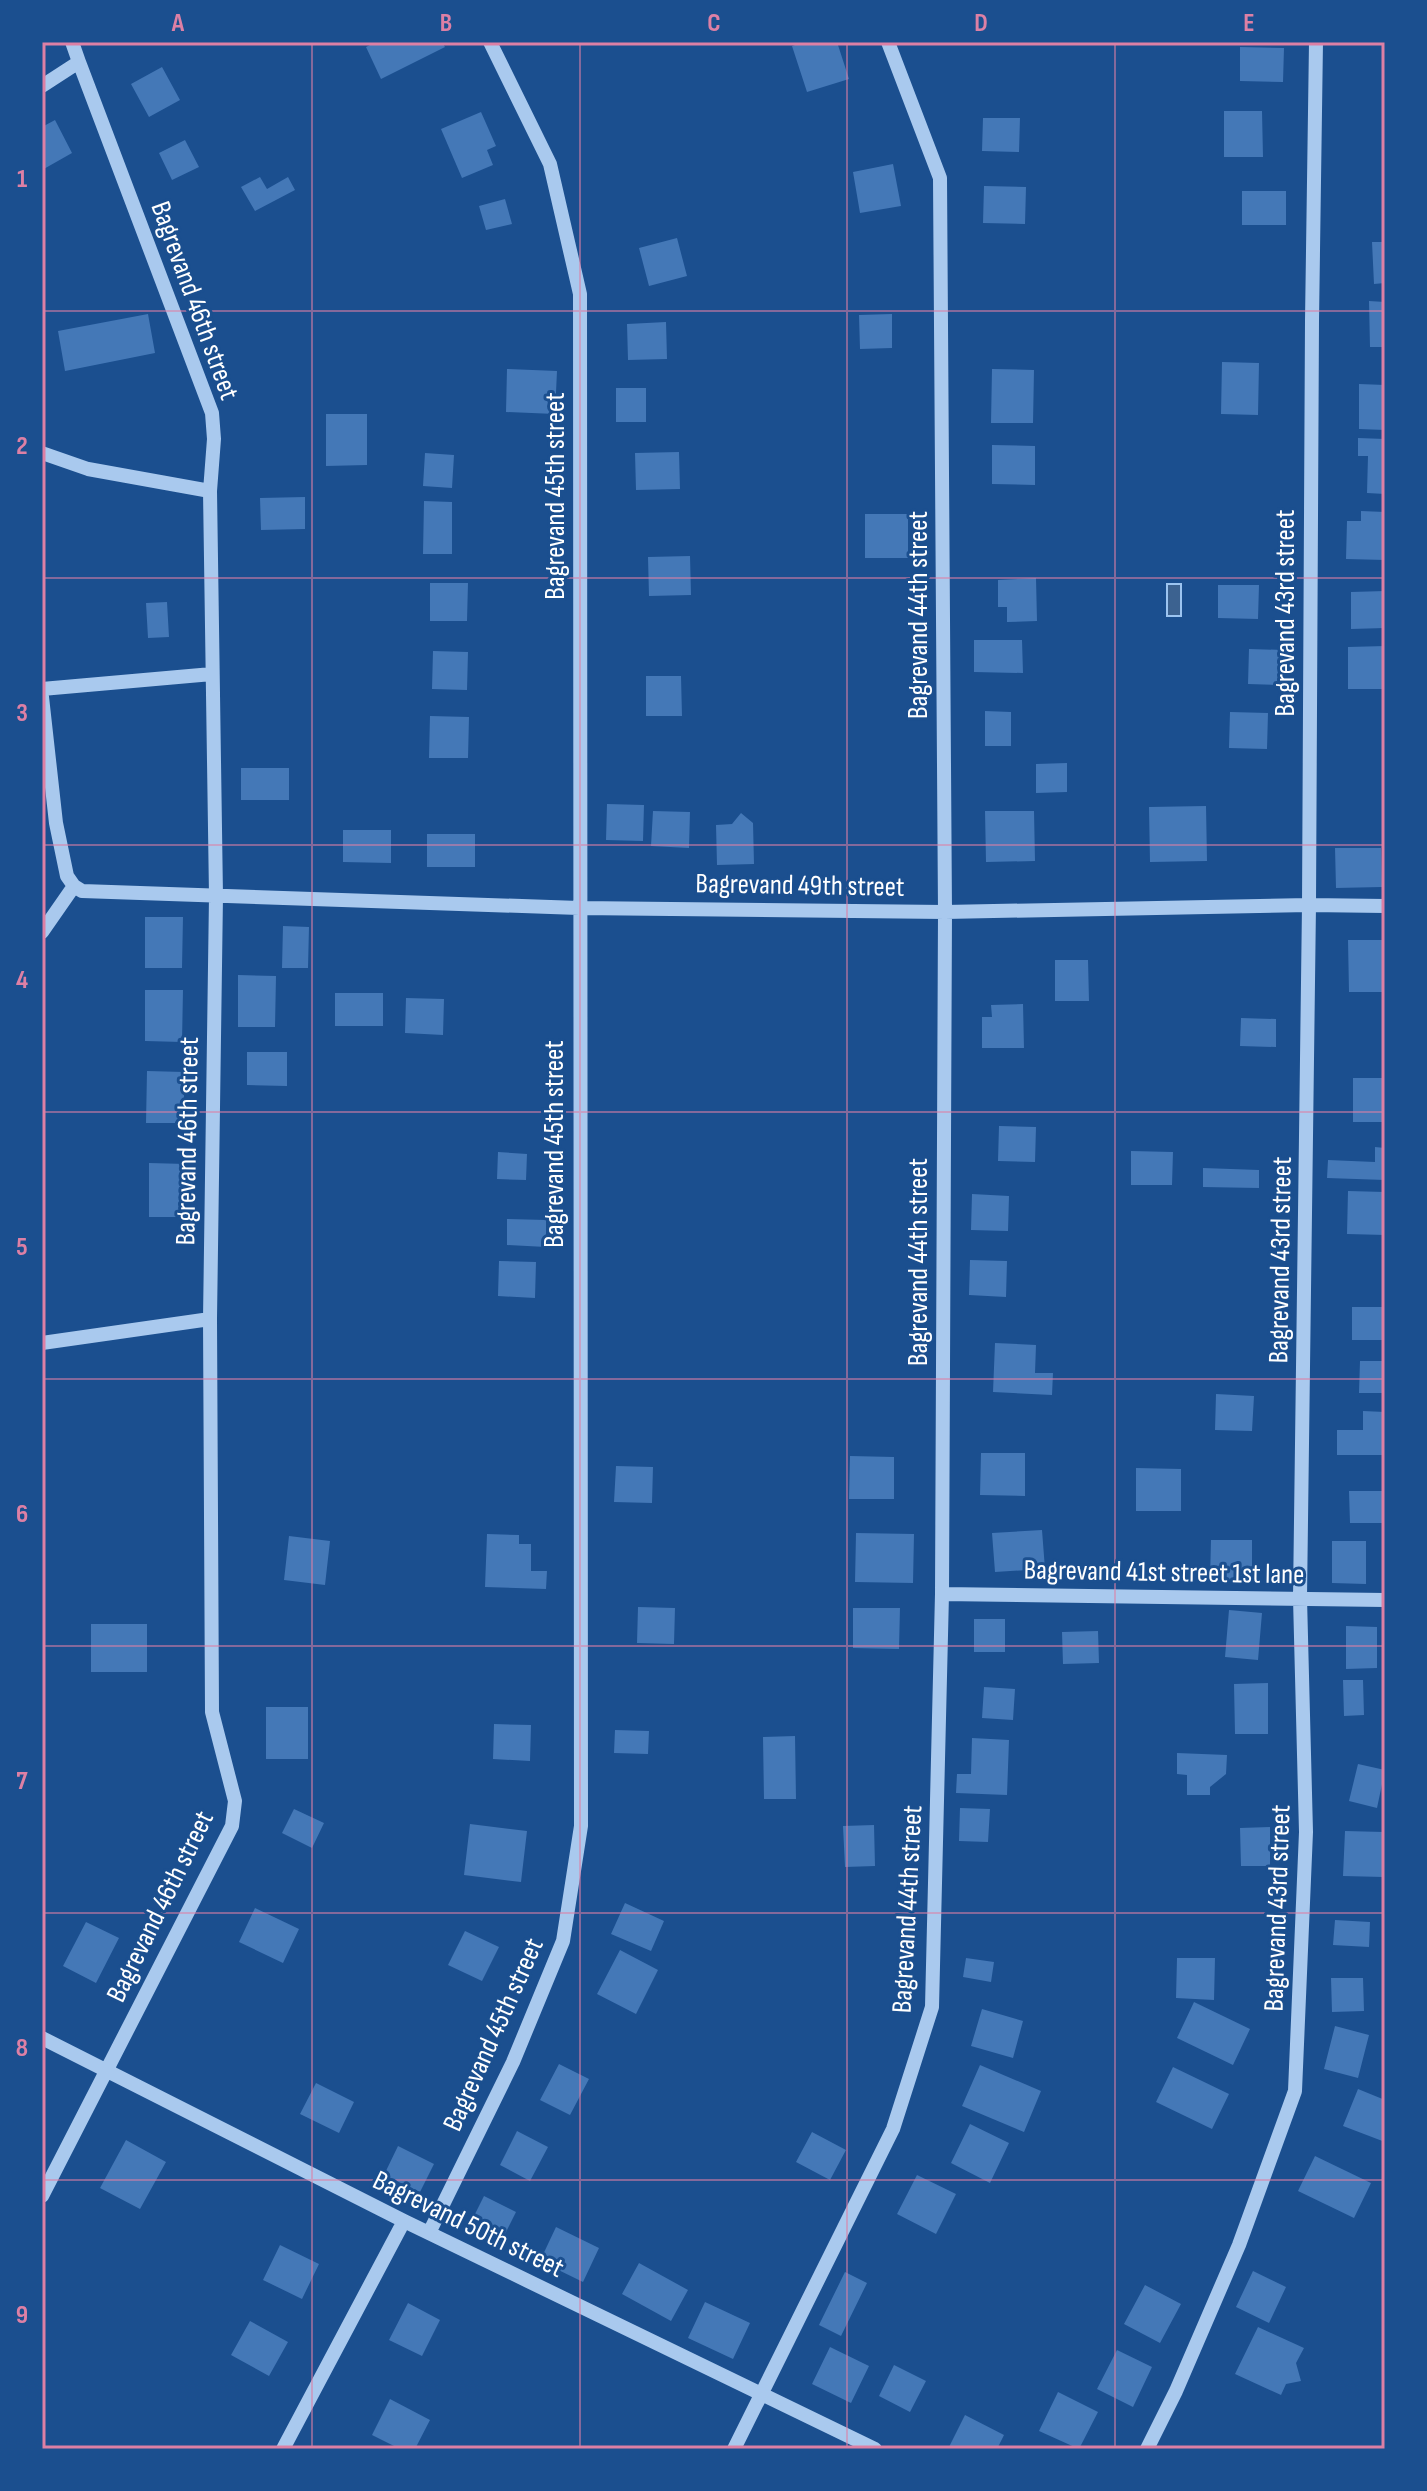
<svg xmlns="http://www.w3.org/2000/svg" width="1427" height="2491" font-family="'Sofia Sans Condensed',sans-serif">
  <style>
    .water { fill: #3c6290; stroke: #9cc4f0; stroke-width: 2 }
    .building { fill: #4478b7 }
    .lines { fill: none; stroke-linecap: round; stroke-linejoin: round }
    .minor { stroke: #a9c9ee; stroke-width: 14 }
    .grid { fill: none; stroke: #dd80a5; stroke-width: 2; stroke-opacity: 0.55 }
    .labels { text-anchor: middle; stroke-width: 6; stroke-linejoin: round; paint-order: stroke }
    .street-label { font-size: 28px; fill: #fff; stroke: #1b4f8f }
    .neatline { fill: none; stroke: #dd80a5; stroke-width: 3 }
    .grid-label { font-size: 26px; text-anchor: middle; font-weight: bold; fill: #dd80a5 }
  </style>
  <rect width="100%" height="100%" fill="#1b4f8f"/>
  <path class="water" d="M1167,584H1181V616H1167Z"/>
  <path class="building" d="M376,42H442L445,47L381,79L366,47Z
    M804,42H837L849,79L807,92L792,46Z
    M1240,47L1284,48L1283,82L1240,81Z
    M162,67L180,100L149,117L131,84Z
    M1224,111H1262L1263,157H1224Z
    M481,112L496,146L487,150L493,165L462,178L441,129Z
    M983,118H1020L1019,152L982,151Z
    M55,120L72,153L42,170V127Z
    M185,140L199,167L172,180L159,153Z
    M893,164L901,206L860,213L853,172Z
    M260,177L267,189L288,177L295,190L255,211L241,187Z
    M984,186L1026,187L1025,224L983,223Z
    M1242,191H1286V225H1242Z
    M505,199L512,224L486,230L479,206Z
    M677,238L687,276L649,286L639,248Z
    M1372,242H1385V283L1374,284Z
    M1369,301L1385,302V347H1370Z
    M148,314L155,353L65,371L58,331Z
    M892,314V348L860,349L859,315Z
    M666,322L667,359L628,360L627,324Z
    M1222,362L1259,363L1258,415L1221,414Z
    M507,369L557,371L555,414L506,412Z
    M992,369L1034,370L1033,423H991Z
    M1359,384L1385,385V430L1359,429Z
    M616,388H646V422H616Z
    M326,414H367V465L326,466Z
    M1358,438L1385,439V494L1367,493L1368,456H1358Z
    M992,445L1035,446V485L992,484Z
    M679,452L680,489L636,490L635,453Z
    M425,453L454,455L452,488L423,486Z
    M305,497V529L261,530L260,498Z
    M424,501L452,502V554H423Z
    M1361,511L1385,512V560L1346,559L1347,521H1361Z
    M865,514H908V558H865Z
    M690,556L691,595L649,596L648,557Z
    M1036,578L1037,621L1007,622V607H998V580Z
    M430,583H468L467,621H430Z
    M1218,585H1259L1258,619L1218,618Z
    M1385,591V628L1351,629V592Z
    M167,602L169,637L148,638L146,603Z
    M974,640H1022L1023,673L974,672Z
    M1385,646V689H1348V647Z
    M1249,649L1283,650L1282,685L1248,684Z
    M433,651L468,652L467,690L432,689Z
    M646,676H681L682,716H646Z
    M985,711L1011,712V746H985Z
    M1230,712L1268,713L1267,749L1229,748Z
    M430,716L469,717L468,758H429Z
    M1067,763V792L1036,793V764Z
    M241,768H289V800H241Z
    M607,804L644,805L643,841L606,840Z
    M1206,806L1207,861L1150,862L1149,807Z
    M653,811L690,812L689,848L651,846Z
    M985,811H1034L1035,861L986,862Z
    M741,813L753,823L754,864L717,865L716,825L732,824Z
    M343,830H391V863L343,862Z
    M427,834H475V867H427Z
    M1335,848H1381L1382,887L1336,888Z
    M145,917H183L182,968H145Z
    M283,926L309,927L308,968H282Z
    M1348,940H1385V992H1349Z
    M1055,960H1088L1089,1001H1055Z
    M238,975L276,976L275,1027H238Z
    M145,990H183L182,1042L145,1041Z
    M335,993H383V1026H335Z
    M406,998L444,999L443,1035L405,1033Z
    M1023,1004L1024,1048H982V1017H992L991,1005Z
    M1241,1018L1276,1019V1047L1240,1046Z
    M247,1052H287V1086L247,1085Z
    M147,1071L184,1072V1123H146Z
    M1353,1078H1385V1122H1353Z
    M999,1126L1036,1127L1035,1162L998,1161Z
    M1375,1147L1385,1148V1180L1327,1178L1328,1160L1375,1162Z
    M1131,1151L1173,1152L1172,1185H1131Z
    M498,1152L527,1154L526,1180L497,1179Z
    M149,1163L186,1164V1217H149Z
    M1203,1168L1259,1170V1188L1203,1187Z
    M1348,1191L1385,1192V1235L1347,1234Z
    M972,1194L1009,1196L1008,1231L971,1230Z
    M507,1219L546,1220V1247L507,1245Z
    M970,1260L1007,1261L1006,1297L969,1295Z
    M499,1261L536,1262L535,1298L498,1296Z
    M1352,1307H1385V1340H1352Z
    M995,1343L1036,1345L1035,1373H1053L1052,1395L993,1392Z
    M1360,1361H1385V1393H1359Z
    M1216,1394L1254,1396L1252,1431L1215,1430Z
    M1363,1411L1385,1412V1455H1337V1430H1363Z
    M981,1453H1025V1496L980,1495Z
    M850,1456L894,1457V1499H849Z
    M616,1466L653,1467L652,1503L614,1502Z
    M1136,1468L1181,1469V1511H1136Z
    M1349,1491H1385V1523H1350Z
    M1042,1530L1045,1569L995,1572L992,1533Z
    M856,1533L914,1534L913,1583L855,1582Z
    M487,1534L519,1535V1544H531V1571H547L546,1589L485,1587Z
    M289,1536L330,1541L325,1585L284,1580Z
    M1211,1540H1252V1582L1210,1581Z
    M1332,1541H1366V1584L1332,1583Z
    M638,1607L675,1608L674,1644L637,1643Z
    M853,1608H900L899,1649L853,1648Z
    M1229,1610L1262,1613L1258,1660L1225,1657Z
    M974,1619H1005V1652H974Z
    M91,1624H147V1672H91Z
    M1346,1626L1377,1627V1668L1346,1669Z
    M1098,1631L1099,1663L1063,1664L1062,1632Z
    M1343,1680H1363L1364,1715L1344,1716Z
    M1268,1683V1734H1235L1234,1684Z
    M984,1687L1015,1689L1013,1720L982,1718Z
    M266,1707H308V1759H266Z
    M494,1724L531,1725L530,1761L493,1759Z
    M615,1730L649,1731L648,1754L614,1753Z
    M795,1736L796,1799H764L763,1737Z
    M972,1738L1009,1740L1007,1795L956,1793L957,1774H971Z
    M1177,1753L1227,1755L1226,1774L1210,1787V1795H1187V1775L1177,1774Z
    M1358,1764L1385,1770L1377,1808L1349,1801Z
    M960,1808L990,1809L988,1842L959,1841Z
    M294,1809L324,1823L312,1848L282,1833Z
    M470,1824L527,1831L521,1882L464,1875Z
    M874,1825L875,1866L845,1867L843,1826Z
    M1270,1827V1866H1241L1240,1828Z
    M1345,1831L1384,1832L1383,1877L1343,1876Z
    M625,1903L664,1921L651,1951L611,1934Z
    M255,1908L299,1929L283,1963L239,1942Z
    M1335,1920L1370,1922L1369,1947L1333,1945Z
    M86,1922L119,1938L96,1983L63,1966Z
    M465,1931L499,1947L482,1981L448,1965Z
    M620,1950L658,1970L636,2014L597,1994Z
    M966,1958L994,1962L991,1982L963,1977Z
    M1177,1958H1215L1214,2000L1176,1998Z
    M1331,1978H1363L1364,2011L1332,2012Z
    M1194,2002L1250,2029L1233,2065L1177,2038Z
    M982,2009L1023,2021L1013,2058L971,2046Z
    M1335,2026L1369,2035L1358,2078L1324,2069Z
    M559,2064L589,2079L570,2115L540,2100Z
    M980,2065L1041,2091L1024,2132L962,2106Z
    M1173,2067L1229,2094L1212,2129L1156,2102Z
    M316,2083L354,2102L339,2133L300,2114Z
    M1358,2089L1385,2100V2142L1343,2126Z
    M970,2124L1009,2143L990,2183L951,2163Z
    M517,2131L548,2147L530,2181L500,2165Z
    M812,2132L846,2150L830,2180L796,2162Z
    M126,2140L166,2162L140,2209L100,2188Z
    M398,2146L434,2164L420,2192L384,2175Z
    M1315,2156L1371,2183L1354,2218L1298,2191Z
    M917,2175L956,2194L936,2234L897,2214Z
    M484,2196L516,2212L501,2242L469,2226Z
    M556,2227L599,2248L583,2282L540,2261Z
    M280,2245L319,2264L302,2299L263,2280Z
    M639,2263L688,2290L671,2321L622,2294Z
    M1253,2271L1286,2287L1269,2323L1236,2307Z
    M845,2272L867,2283L841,2336L819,2325Z
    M1145,2285L1181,2304L1160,2343L1124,2324Z
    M705,2302L750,2323L733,2359L688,2338Z
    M408,2303L440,2320L422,2356L389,2340Z
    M250,2321L288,2342L269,2376L231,2355Z
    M1258,2327L1304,2348L1296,2363L1301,2381L1286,2384L1281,2395L1235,2374Z
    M830,2347L869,2366L851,2403L812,2384Z
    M1117,2350L1152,2367L1133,2407L1097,2389Z
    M894,2365L926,2381L910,2412L879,2396Z
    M1058,2392L1098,2412L1079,2449L1039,2431Z
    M390,2399L430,2420L415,2449H400L372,2435Z
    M965,2415L1004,2435L997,2449H948Z"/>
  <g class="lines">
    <path class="minor" d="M42,86L79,62L72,42
      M42,453L88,469L210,491
      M42,689L212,674
      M42,697L56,823L67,876L74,886L82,891L579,908L945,912L1309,905L1385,906
      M42,932L74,886
      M42,1343L210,1319
      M942,1594L1385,1600
      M42,2038L404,2221L875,2449
      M42,2196L232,1826L235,1801L212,1712L210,1319L216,896L210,491L214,439L212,413L79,62
      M429,2233L513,2062L563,1941L581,1826L580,294L550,164L490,42
      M283,2449L404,2221
      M734,2449L893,2129L932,2007L942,1594L945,912L940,178L888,42
      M1147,2449L1176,2391L1239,2245L1295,2091L1306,1832L1300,1598L1309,905L1312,321L1316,42"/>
  </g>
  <path class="grid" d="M312,42V2449M580,42V2449M847,42V2449M1115,42V2449M42,311H1385M42,578H1385M42,845H1385M42,1112H1385M42,1379H1385M42,1646H1385M42,1913H1385M42,2180H1385"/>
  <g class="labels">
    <g class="street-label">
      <text transform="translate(196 300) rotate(70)" y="10">Bagrevand 46th street</text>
      <text transform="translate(554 496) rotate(-90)" y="10">Bagrevand 45th street</text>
      <text transform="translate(1284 613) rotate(-90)" y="10">Bagrevand 43rd street</text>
      <text transform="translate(917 615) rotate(-90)" y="10">Bagrevand 44th street</text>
      <text transform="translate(800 884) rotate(1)" y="10">Bagrevand 49th street</text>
      <text transform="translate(186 1141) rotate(-89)" y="10">Bagrevand 46th street</text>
      <text transform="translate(553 1144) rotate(-90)" y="10">Bagrevand 45th street</text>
      <text transform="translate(1279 1260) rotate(-89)" y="10">Bagrevand 43rd street</text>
      <text transform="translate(917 1262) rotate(-90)" y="10">Bagrevand 44th street</text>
      <text transform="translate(1164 1571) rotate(1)" y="10">Bagrevand 41st street 1st lane</text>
      <text transform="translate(159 1906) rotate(-64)" y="10">Bagrevand 46th street</text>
      <text transform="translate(1276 1908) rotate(-88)" y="10">Bagrevand 43rd street</text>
      <text transform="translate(906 1909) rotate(-87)" y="10">Bagrevand 44th street</text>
      <text transform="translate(492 2034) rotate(-66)" y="10">Bagrevand 45th street</text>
      <text transform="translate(469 2223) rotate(26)" y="10">Bagrevand 50th street</text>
    </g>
  </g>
  <rect width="1427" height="2491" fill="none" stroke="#1b4f8f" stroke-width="88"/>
  <rect x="44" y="44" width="1339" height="2403" class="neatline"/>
  <g class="grid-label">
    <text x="178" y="31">A</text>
    <text x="446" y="31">B</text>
    <text x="714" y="31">C</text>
    <text x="981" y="31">D</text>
    <text x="1249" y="31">E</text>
    <text x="22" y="187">1</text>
    <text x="22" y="454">2</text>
    <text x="22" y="721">3</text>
    <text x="22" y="988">4</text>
    <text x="22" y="1255">5</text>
    <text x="22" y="1522">6</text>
    <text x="22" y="1789">7</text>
    <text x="22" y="2056">8</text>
    <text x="22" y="2323">9</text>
  </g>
</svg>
